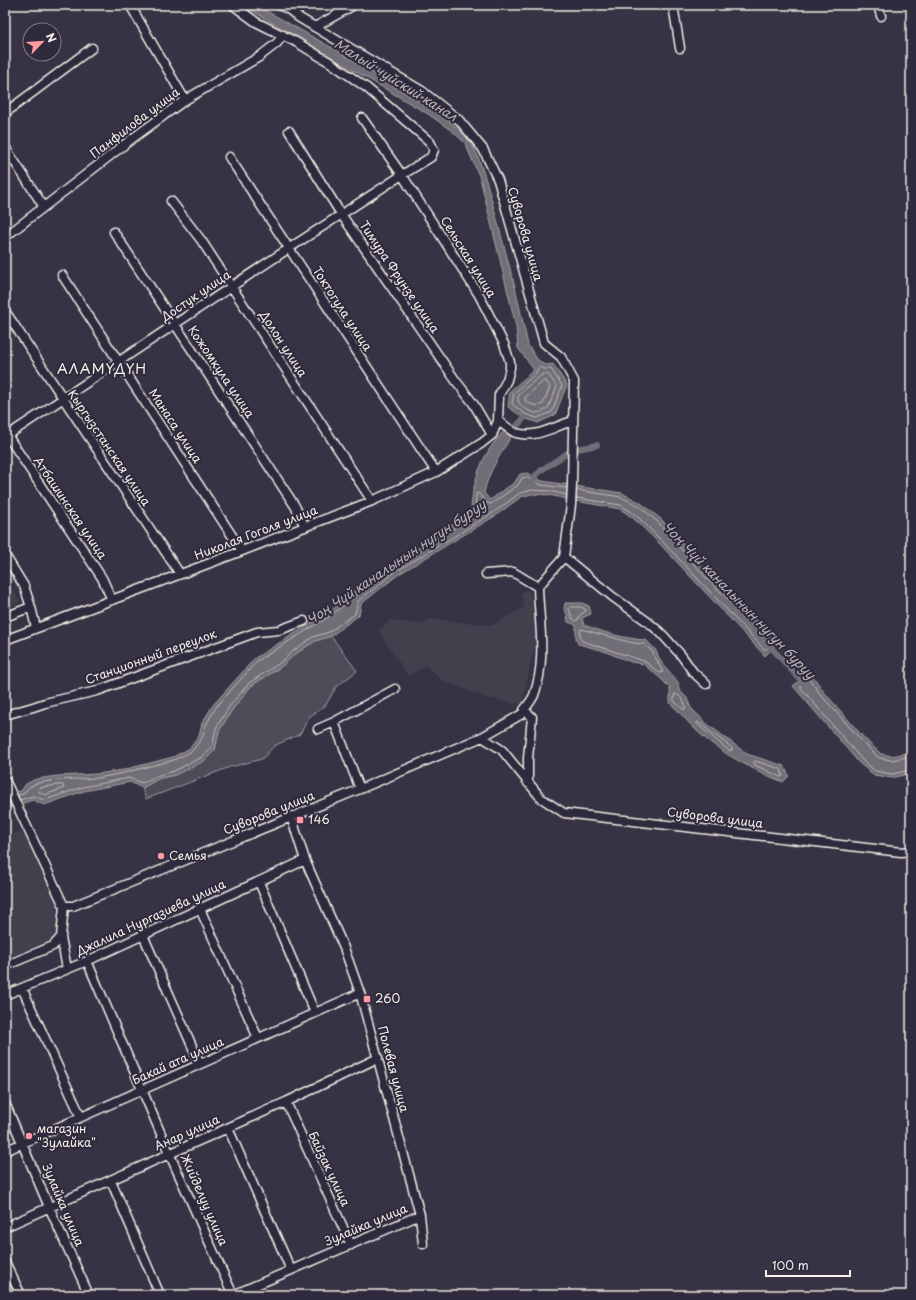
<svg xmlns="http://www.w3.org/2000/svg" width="916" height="1300" font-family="'Playpen Sans',sans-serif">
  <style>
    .built { fill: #433f4e }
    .green { fill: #504b59; stroke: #a29ea0 }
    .water { fill: #726e77; stroke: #a6a2a4 }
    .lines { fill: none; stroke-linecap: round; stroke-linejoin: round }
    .shore { stroke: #c0bdbb; stroke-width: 1 }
    .canal { stroke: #726e77; stroke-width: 6 }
    .minor-casing { stroke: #f4f1e8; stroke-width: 11 }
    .minor { stroke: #2f2a3d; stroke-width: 8 }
    .poi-dot { fill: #ff9aa2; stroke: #2f2a3d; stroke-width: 1.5 }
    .labels { text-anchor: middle; stroke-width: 4; stroke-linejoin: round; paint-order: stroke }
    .street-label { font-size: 12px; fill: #f4f1e8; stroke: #2f2a3d }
    .poi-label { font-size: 12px; fill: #f4f1e8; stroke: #2f2a3d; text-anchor: start }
    .water-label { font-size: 13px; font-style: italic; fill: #bab6b5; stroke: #2f2a3d }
    .quarter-label { font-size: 14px; letter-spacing: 1px; fill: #f4f1e8; stroke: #2f2a3d }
  </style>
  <rect width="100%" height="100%" fill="#373244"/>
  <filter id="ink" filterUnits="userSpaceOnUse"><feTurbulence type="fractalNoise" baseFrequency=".025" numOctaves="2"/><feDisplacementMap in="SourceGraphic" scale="8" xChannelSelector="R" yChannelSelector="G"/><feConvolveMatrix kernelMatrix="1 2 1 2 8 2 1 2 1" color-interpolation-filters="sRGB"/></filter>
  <g filter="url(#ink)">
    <path class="built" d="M5,577L20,601L5,610Z
      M528,590L534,601L538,629L522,705L483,697L443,681L426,666L408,676L378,631L390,620L418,624L431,619L493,625L524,607L521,593Z
      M21,831L31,846L57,903L58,927L52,940L5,960V838Z"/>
    <path class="green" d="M331,636L357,671L336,687L325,706L309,717L300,734L274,746L262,759L230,767L146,799L142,788L160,778L175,775L215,750L219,731L232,710L251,686L282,666L295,654L315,641Z"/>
    <path class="water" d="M242,5H256L336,50L422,103L447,119L469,138L477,154L487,183L515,287L528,345L537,359L545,365L553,364L567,385L555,415L538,423L524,418L508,407L510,391L534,370L518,348L516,326L480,178L465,143L452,131L428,114Z
      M507,428L513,433C502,453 488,471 484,493L490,500L515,482L520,474L527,473L542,481L622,493L641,503L662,520L710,576L779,642L765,656L659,543L633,518L620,509L576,501L549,495L532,494L521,497L495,516L399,574L361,604L359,615L331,636L315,641L295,654L282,666L251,686L232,710L219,731L215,750L204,761L175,775L160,778L142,788L130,782L84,791L44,805L33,800L5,809V794L21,791L26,784L36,779L57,776L97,774L123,770L173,757L190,748L199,736L202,723L213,705L255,658L331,611L350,594L371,580L471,512C472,480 483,451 507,428Z
      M565,603H582L589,606L591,614L582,618L584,625C603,632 625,639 646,640L655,649L661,662L678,682L679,690L687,698L691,708L706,723L747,754L784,766L789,776L783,782C753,770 722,754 698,732C688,723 680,712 670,703V688L659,677L643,664L631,662L601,650L578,644L576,639V625L568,622L567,614L564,609Z
      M810,672L824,692L865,739L881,754L892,756L911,752V773L892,778L874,775L860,764L793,686Z"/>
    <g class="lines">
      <path class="shore" d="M540,367L544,369H551L562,386L552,412L537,418L525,414L512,404L514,393L536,373L538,368Z
        M543,374L549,375L557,387L548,408C545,410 540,413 536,413C529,412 514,404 519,395C521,391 539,377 543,374Z
        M544,381H546L550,387L543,404C536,407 532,405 525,401V398Z
        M566,495L550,491L532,490L520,493L493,513L400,569L397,568L398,565L474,515C477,509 474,500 477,493L479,494L487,503L491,504L518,485L522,478L526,477L541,485L567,488
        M576,498L621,505L636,515L662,541L764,649H766L772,644V641L707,579L659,523L639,506L621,497L577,490
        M570,607H581L585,609L586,611L580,615L578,620L576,621L572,618L569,609Z
        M581,629L633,643L644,644L652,651L663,672L660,673L644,661L582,641L580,638V631Z
        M675,694C681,695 684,702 686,707L685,709H683L674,701Z
        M698,722L732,748V750L730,751L727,749L697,724Z
        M911,756L892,760L879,758L862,741L821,695L810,680L808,679L800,686L801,688L863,761L875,771L892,774L911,770
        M755,761L781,769L783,776L780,777L755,765L754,763Z
        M58,785H63L64,788L45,795L37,791L39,788Z
        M18,795L23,794L29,787L37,783L57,780L98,778L123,773L174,760L192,751L202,738L206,725L216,707L257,661L333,614L353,597L391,570L394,571V573L358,601L355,614L329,632L313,637L293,651L280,663L249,683L229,707L216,728L212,748L202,757L174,771L159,775L142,783L129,778L83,787L45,800L33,796L20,800"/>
      <path class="canal" d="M511,433L524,418
        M578,449L597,445
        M533,484L534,477L543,469L569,452
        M768,644L806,686"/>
      <defs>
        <path id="minor" d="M130,5L185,100
          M278,5L288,9L298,17L422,91L459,120L483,149L498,180L544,343L561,357L574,381L572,484L571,505L564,557L538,587C539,622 547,660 534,695C532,700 527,706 524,710
          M673,5L680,48
          M878,5L881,16
          M315,27L354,5
          M5,113L92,48
          M289,131L341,214L456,381L473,403L492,435
          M5,147L44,207
          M229,157L436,472
          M171,201L201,240L372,501
          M114,232L295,506L305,527
          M5,237L133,138L185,100L259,57L277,43L283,35
          M62,275L242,551
          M7,314L180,574
          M498,421C503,424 511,431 516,433C537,439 554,426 573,421
          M5,432L102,578L112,600
          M5,437L288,249L402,175L431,157L434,150L430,142L367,88L331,63L296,42L256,22L233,5
          M5,555L24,586L31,607L5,617
          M564,557L613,597L648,622L661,633L681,655L693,672L706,684
          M486,574L513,572L538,587
          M31,607L36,628
          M5,640L242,551L372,501L436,472L482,443L492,435L498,421L499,395L507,380L510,368V362L504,344L479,295L402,175L362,118
          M5,715L33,707L45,703L97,691L257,632L279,630L304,621
          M334,722L360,789
          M318,729L334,722L395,689
          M482,737L522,714L525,710L532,717L528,758V783
          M5,780L64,906L61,937L67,969
          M291,816L305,860L344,948L360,993L420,1215L423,1244
          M259,882L315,1013
          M64,906H73L360,789L482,737L502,750L541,798L564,813L901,852L911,851
          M200,909L258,1038
          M143,935L200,1064
          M87,961L170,1155L233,1295
          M5,966L53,946L61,937
          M22,988L81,1117
          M5,995L87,961L305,860
          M286,1102L351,1245
          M5,1103L49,1207L89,1295
          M228,1128L291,1270
          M5,1151L360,993
          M111,1181L160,1295
          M5,1227L286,1102L378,1058
          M5,1262L21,1295
          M233,1295L420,1215"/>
      </defs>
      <use href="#minor" class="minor-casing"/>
      <use href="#minor" class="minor"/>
    </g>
  </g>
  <g class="poi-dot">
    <rect x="296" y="816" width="8" height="8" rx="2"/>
    <circle cx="161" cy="856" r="4"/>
    <rect x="363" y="995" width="8" height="8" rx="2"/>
    <circle cx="29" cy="1136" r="4"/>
  </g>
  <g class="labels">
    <g class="street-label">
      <text transform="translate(135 123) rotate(-37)" y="4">Панфилова улица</text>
      <text transform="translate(525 234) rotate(74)" y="4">Суворова улица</text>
      <text transform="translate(468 257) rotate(58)" y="4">Сельская улица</text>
      <text transform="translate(399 277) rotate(56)" y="4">Тимура Фрунзе улица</text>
      <text transform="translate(196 296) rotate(-34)" y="4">Достук улица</text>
      <text transform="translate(342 309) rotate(57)" y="4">Токтогула улица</text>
      <text transform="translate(283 344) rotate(57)" y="4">Долон улица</text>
      <text transform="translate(221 372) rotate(56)" y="4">Кожомкула улица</text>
      <text transform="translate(175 426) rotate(57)" y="4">Манаса улица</text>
      <text transform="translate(109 448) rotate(56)" y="4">Кыргызстанская улица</text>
      <text transform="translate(70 508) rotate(56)" y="4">Атбашинская улица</text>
      <text transform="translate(256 533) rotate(-21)" y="4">Николая Гоголя улица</text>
      <text transform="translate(151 657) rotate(-20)" y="4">Станционный переулок</text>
      <text transform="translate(269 813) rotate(-22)" y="4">Суворова улица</text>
      <text transform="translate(715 818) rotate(7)" y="4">Суворова улица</text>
      <text transform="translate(151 918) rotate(-25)" y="4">Джалила Нургазиева улица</text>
      <text transform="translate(178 1061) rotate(-24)" y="4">Бакай ата улица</text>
      <text transform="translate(393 1069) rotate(75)" y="4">Полевая улица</text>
      <text transform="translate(187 1133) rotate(-24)" y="4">Анар улица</text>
      <text transform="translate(329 1169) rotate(65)" y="4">Байзак улица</text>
      <text transform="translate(204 1200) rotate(66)" y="4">Жийделуу улица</text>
      <text transform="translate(63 1205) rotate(67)" y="4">Зулайка улица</text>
      <text transform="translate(366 1225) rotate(-23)" y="4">Зулайка улица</text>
    </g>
    <g class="poi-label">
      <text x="308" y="824">146</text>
      <text x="169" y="860">Семья</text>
      <text x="375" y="1003">260</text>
      <text x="37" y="1133">магазин<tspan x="37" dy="14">"Зулайка"</tspan></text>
    </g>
    <g class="water-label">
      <text transform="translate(396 80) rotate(32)" y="5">Малый чуйский канал</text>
      <text transform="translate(396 562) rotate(-34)" y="5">Чоң Чүй каналынын нугун буруу</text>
      <text transform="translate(739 600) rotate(46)" y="5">Чоң Чүй каналынын нугун буруу</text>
    </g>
    <g class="quarter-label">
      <text x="102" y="374">АЛАМҮДҮН</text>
    </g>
  </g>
  <rect width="916" height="1300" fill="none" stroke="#2f2a3d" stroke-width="20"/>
  <rect x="10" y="10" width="896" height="1280" fill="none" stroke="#f4f1e8" stroke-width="1.5" filter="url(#ink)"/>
  <g transform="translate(42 42) rotate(65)"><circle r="19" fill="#2f2a3d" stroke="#7e7a81"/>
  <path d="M0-3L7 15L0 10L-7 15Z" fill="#ff9aa2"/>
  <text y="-6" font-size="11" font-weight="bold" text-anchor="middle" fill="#f4f1e8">N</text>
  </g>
  <path d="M766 1270v6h84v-6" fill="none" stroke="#f4f1e8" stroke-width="2"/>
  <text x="772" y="1270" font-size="12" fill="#f4f1e8" stroke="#2f2a3d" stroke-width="3" paint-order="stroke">100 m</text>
</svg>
